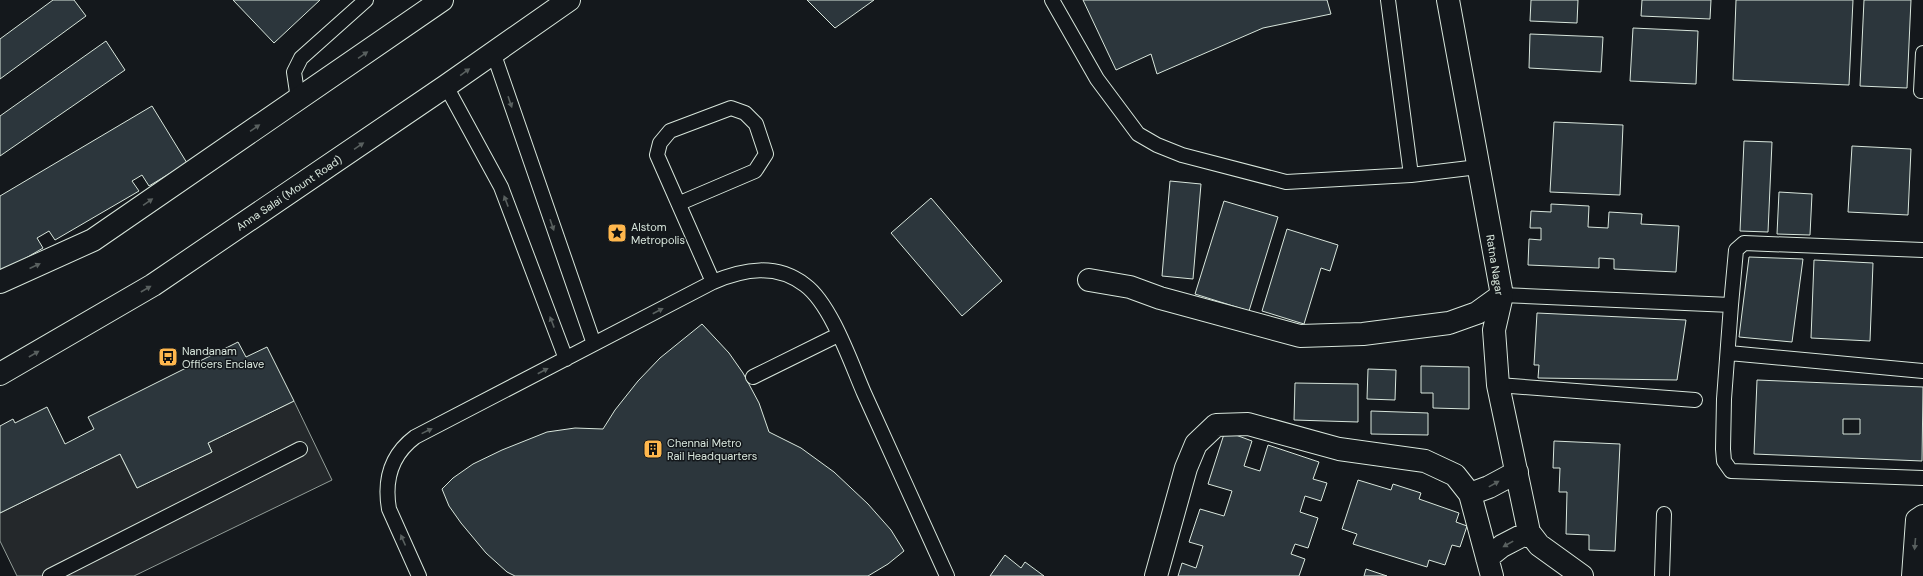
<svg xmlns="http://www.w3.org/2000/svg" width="1923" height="576" font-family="'DM Sans',sans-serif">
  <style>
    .parking { fill: #24282b; stroke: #939e99 }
    .building { fill: #2c363c; stroke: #d8e6dc; fill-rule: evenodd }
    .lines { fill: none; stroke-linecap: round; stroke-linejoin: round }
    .service-casing { stroke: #d8e6dc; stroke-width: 16 }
    .minor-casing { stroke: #d8e6dc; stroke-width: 24 }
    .tertiary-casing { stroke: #d8e6dc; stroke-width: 24 }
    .primary-casing { stroke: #d8e6dc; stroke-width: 24 }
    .service { stroke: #14181c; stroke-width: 14 }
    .minor { stroke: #14181c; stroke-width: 22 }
    .tertiary { stroke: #14181c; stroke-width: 22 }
    .primary { stroke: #14181c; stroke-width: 22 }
    .oneway { fill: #59605f }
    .labels { text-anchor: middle; stroke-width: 3; stroke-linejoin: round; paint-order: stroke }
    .street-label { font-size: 11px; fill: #d8e6dc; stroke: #14181c }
    .poi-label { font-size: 11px; fill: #d8e6dc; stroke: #14181c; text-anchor: start }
  </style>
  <rect width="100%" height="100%" fill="#14181c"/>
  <path class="parking" d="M294,401L332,480L134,576H17L0,541V513L120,454L137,488L212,452L208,443Z"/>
  <path class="building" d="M53,0H74L86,16L0,79V39Z
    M233,0H320L274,43Z
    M807,0H874L835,28Z
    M1083,0H1327L1331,14L1263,28L1157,74L1151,54L1116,70Z
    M1531,0H1578L1577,23L1530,21Z
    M1642,0H1711L1710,19L1641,16Z
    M1736,0H1853L1849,85L1733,80Z
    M1864,0H1911L1907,88L1860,86Z
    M1633,28L1698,31L1696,84L1630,81Z
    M1530,34L1603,37L1601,72L1529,68Z
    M106,41L125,70L0,156V116Z
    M152,106L187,163L149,186L142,175L132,181L139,191L55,240L49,231L37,238L43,248L2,272L0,269V196Z
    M1554,122L1623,125L1620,195L1550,192Z
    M1744,141L1772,142L1768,232L1740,231Z
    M1852,146L1911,149L1908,215L1848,212Z
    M1170,181L1201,184L1193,279L1162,276Z
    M1779,192L1812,194L1810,235L1777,234Z
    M931,198L1002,281L962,316L891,233Z
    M1224,201L1278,217L1249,311L1195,294Z
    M1551,204L1589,206L1588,227L1608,228L1609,212L1642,214L1641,224L1679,226L1676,272L1614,269V259L1599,258V268L1528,265L1529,239L1541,240V228H1530L1531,211L1551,212Z
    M1287,229L1338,245L1330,271L1321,268L1304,324L1262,311Z
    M1749,257L1803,259L1792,342L1739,337Z
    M1814,260L1873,263L1870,341L1811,338Z
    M1537,313L1686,320L1677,380L1538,378L1539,365H1534Z
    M702,324L729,353L743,373L759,403L769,432L801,448L834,472L868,504L891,530L904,551L888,564L868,576H515L507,572L486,553L461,523L449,506L442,489L453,478L473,464L502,450L547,432L575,428L603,429L615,410L638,381L660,358Z
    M238,342L246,357L267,347L294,401L208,443L212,452L137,488L120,454L0,513V426L13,419L15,423L47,407L65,444L94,429L88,417Z
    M1421,366L1469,367V409L1433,408V393H1421Z
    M1368,369L1396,370L1395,400L1367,399Z
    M1757,380L1923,387L1922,461L1754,454ZM1843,419H1860V434H1843Z
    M1295,383L1358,384V422L1294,420Z
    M1371,411L1428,413V435L1371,434Z
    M1225,431L1252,441L1244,466L1260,471L1268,445L1319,462L1313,479L1327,483L1321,501L1305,496L1300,512L1318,518L1308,548L1295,544L1291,554L1305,559L1299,576H1178L1182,563L1196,568L1203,546L1189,542L1200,509L1224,516L1232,491L1208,484Z
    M1554,441L1620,444L1615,551L1589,550V535L1566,534L1567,492H1559L1560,468H1553Z
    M1358,480L1391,490L1393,484L1421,493L1419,499L1459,513L1456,522L1467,526L1460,547L1452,545L1445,565L1429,560L1427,567L1353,544L1357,534L1342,529Z
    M1005,555L1021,568L1025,562L1044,576H990Z
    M1366,569L1387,576H1364Z"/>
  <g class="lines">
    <defs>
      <path id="service" d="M1052,0L1097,79L1138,134L1157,145L1182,155L1286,182L1411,175L1478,167
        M1388,0L1411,175
        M493,52L594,344
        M446,86L501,187L566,359
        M1921,91L1923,53
        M298,99L294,72L301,58L366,0
        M680,203L755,171L766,154L756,124L745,113L731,108L670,131L660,143L657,155L713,282
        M1502,295L1731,305L1736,250L1744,243L1923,250
        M1731,305L1724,399L1723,449L1724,461L1731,471L1923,478
        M1729,353L1923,371
        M753,377L838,335
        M1498,385L1695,400
        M50,576L300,449
        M419,576L389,509C384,480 391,455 415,437L713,282C744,269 776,263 805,285C831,304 851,363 864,393C892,454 919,515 947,576
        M1662,576L1664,514"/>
      <path id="minor" d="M1448,0L1502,295L1494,330L1498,385L1529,532L1539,545L1582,576
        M1089,280L1130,287L1160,298L1300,336L1363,334L1449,323L1477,313L1502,295
        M1470,494L1489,487L1517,472
        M1487,558L1502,546L1529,532
        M1156,576L1186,468L1196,444L1216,425L1248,424L1339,449L1425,461L1455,475L1470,494L1492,576"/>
      <path id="tertiary" d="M1913,576L1917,520L1923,516"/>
      <path id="primary" d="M0,282L93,240L442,0
        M0,374L153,285L446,86L569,0"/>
    </defs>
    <use href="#service" class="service-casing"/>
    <use href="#minor" class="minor-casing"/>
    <use href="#tertiary" class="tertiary-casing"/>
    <use href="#primary" class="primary-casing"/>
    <use href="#service" class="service"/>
    <use href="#minor" class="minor"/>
    <use href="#tertiary" class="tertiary"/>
    <use href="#primary" class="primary"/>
  </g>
  <defs><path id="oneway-solid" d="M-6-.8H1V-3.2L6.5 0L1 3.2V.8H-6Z"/></defs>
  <g class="oneway">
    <use href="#oneway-solid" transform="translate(363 55) rotate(-34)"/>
    <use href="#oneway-solid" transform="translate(465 72) rotate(-36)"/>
    <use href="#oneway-solid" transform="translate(510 102) rotate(71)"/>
    <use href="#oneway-solid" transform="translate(255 128) rotate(-34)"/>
    <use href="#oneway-solid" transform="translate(359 146) rotate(-34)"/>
    <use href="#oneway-solid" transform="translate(506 201) rotate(-111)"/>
    <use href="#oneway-solid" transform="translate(148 202) rotate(-35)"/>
    <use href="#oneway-solid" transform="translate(552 225) rotate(71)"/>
    <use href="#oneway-solid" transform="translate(35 266) rotate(-25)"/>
    <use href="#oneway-solid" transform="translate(146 289) rotate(-30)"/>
    <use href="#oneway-solid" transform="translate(658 311) rotate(-28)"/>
    <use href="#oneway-solid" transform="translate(552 322) rotate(-111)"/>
    <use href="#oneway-solid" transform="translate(34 354) rotate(-30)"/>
    <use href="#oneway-solid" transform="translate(543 371) rotate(-28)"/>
    <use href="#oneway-solid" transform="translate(427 431) rotate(-26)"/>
    <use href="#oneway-solid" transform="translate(1494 484) rotate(-29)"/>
    <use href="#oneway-solid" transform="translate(403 540) rotate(-114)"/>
    <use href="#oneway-solid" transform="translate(1508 544) rotate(151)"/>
    <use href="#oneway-solid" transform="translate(1915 544) rotate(95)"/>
  </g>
  <defs>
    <symbol id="sight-square" viewBox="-11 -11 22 22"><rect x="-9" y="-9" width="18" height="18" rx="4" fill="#ffb74d" stroke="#14181c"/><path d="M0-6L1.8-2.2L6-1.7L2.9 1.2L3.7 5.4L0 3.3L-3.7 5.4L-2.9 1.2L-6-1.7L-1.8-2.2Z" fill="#111"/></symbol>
    <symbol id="bus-square" viewBox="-11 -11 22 22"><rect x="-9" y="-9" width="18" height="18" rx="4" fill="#ffb74d" stroke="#14181c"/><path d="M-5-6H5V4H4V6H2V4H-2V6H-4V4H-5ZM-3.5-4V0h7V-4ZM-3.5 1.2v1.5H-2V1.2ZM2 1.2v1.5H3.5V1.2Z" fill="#111"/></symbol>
    <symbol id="building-square" viewBox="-11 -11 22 22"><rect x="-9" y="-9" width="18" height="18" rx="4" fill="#ffb74d" stroke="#14181c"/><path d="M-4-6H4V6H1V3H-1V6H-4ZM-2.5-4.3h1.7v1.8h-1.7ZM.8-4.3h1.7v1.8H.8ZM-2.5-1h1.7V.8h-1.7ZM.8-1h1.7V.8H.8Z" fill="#111"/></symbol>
  </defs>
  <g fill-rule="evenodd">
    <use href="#sight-square" x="606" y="222" width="22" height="22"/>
    <use href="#bus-square" x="157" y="346" width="22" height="22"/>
    <use href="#building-square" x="642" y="438" width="22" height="22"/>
  </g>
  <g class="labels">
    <g class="street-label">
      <text transform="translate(289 193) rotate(-34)" y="4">Anna Salai (Mount Road)</text>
      <text transform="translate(1495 265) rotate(81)" y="4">Ratna Nagar</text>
    </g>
    <g class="poi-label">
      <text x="631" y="231">Alstom<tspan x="631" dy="13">Metropolis</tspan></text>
      <text x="182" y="355">Nandanam<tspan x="182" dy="13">Officers Enclave</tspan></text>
      <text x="667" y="447">Chennai Metro<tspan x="667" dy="13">Rail Headquarters</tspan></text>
    </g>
  </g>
</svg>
